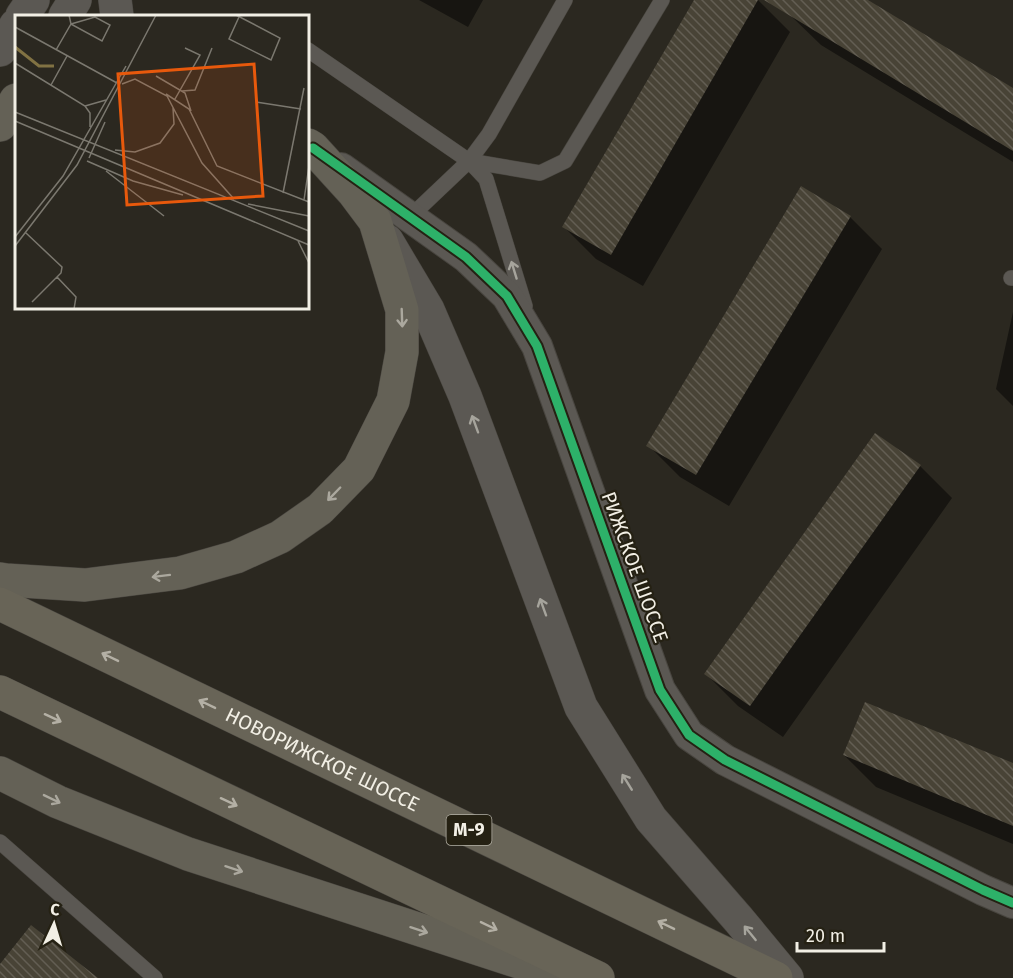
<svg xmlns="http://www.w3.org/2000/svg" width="1013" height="978" font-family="'Fira Sans',sans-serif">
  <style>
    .shadow { fill: #0007 }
    .building { fill: url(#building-back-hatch) }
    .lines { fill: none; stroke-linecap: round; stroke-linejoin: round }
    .service-casing { stroke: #48453f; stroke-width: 16 }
    .minor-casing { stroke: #48453f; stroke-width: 32 }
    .secondary-casing { stroke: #48453f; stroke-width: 34 }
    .primary-casing { stroke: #48453f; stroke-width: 34 }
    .trunk-casing { stroke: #48453f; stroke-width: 34 }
    .service { stroke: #5b5853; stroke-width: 15 }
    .minor { stroke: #5b5853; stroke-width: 30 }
    .secondary { stroke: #5b5853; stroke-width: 33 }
    .primary { stroke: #646156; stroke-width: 33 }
    .trunk { stroke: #686457; stroke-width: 33 }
    .cycleway-casing { stroke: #252113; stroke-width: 13 }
    .cycleway { stroke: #2db169; stroke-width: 9 }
    .oneway { stroke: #a6a49c }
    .oneway2 { stroke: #aba89e }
    .oneway3 { stroke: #b4b0a5 }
    .labels { text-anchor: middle; stroke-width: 4.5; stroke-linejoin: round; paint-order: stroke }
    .shield { fill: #252113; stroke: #b4b1a6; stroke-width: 1.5 }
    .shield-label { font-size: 18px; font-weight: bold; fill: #f2efe5 }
    .street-label { font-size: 20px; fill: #f2efe5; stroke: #252113 }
    .inset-river { fill: none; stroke: #817243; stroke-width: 3 }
    .inset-road { fill: none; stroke: #7b786f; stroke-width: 1.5 }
    .view { fill: #e8590c; fill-opacity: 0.15; stroke: #e8590c; stroke-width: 3 }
    .inset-edge { fill: none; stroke: #f2efe5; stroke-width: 3 }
  </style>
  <defs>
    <pattern id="building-back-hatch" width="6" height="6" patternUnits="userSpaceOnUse" patternTransform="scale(1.5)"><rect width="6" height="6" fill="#484336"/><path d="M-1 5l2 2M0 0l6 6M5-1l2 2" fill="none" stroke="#635e53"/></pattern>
  </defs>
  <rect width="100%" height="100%" fill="#2b2820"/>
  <path class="shadow" d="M419,0H483L468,27Z
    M695,0H758L790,32L643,286L596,259L564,227Z
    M797,0H865L1013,89V162L821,45L788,13Z
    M850,217L882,249L729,506L680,477L648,445Z
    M1013,312V406L996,389Z
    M920,466L952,498L783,737L738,706L706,674Z
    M844,755L1013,765V844L876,787Z"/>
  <path class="building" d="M694,0H758L611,255L562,227Z
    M764,0H868L1013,88V151Z
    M801,186L851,216L696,475L646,446Z
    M875,433L921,465L750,706L704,674Z
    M865,702L1013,763V826L843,755Z
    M31,925L98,978H0V964Z"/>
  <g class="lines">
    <defs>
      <path id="service" d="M308,50L469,161L486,179L525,306
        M469,161L540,173L565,161L662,0
        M410,217L469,161L489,134L565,0
        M1011,278H1013
        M0,842L155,978"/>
      <path id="minor" d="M341,168L466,257L507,296L537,346L660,690L689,735L725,760L983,890L1013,903"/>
      <path id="secondary" d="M115,0L117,16
        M22,16L33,0
        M65,16L75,0
        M0,50L16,25
        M387,241L428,310L465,396L581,707L651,819L739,920L787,978"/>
      <path id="primary" d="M0,125L16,100
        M0,579L6,580L85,585L180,573L236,557L280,537L320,509L359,469L393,401L402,352V310L375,221L354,193L313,148L308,145
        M0,773L58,802L188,854L568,978"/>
      <g id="trunk">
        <path id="s1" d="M0,604L776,978"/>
        <path d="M0,692L598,978"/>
      </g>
    </defs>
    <use href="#service" class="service-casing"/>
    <use href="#minor" class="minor-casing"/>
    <use href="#secondary" class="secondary-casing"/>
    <use href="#primary" class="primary-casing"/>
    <use href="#trunk" class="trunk-casing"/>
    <use href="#service" class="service"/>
    <use href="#minor" class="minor"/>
    <use href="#secondary" class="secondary"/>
    <use href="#primary" class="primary"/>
    <use href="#trunk" class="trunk"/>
    <defs>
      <path id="cycleway" d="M313,148L466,257L507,296L537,346L660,690L689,735L725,760L983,890L1013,903"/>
    </defs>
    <use href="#cycleway" class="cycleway-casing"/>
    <use href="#cycleway" class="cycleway"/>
  </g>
  <defs><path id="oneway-shaft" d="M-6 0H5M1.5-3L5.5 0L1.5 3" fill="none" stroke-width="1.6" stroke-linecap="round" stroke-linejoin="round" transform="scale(1.5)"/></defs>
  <g class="oneway">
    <use href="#oneway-shaft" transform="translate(514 270) rotate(-107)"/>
    <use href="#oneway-shaft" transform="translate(475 424) rotate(-110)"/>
    <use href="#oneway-shaft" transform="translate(543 607) rotate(-110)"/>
    <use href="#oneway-shaft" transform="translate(627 782) rotate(-122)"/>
    <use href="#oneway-shaft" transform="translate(750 933) rotate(-129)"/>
  </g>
  <g class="oneway2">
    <use href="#oneway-shaft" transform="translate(402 318) rotate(88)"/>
    <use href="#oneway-shaft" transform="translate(334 494) rotate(134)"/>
    <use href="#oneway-shaft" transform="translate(161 576) rotate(173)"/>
    <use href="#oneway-shaft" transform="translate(52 799) rotate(26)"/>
    <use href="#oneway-shaft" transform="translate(234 869) rotate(18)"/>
    <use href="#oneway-shaft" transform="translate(419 930) rotate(18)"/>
  </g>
  <g class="oneway3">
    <use href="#oneway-shaft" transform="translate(110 657) rotate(-154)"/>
    <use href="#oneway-shaft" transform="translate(207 704) rotate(-154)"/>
    <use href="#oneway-shaft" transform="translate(53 718) rotate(25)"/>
    <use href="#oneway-shaft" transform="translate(229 802) rotate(25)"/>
    <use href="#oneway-shaft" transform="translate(666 925) rotate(-154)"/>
    <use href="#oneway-shaft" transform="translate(489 926) rotate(26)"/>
  </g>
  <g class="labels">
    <rect class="shield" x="446.5" y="815" width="45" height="30" rx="4.5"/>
    <g class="shield-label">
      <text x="469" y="836">М-9</text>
    </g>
    <g class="street-label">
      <text transform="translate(635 567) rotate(70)" y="7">РИЖСКОЕ ШОССЕ</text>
      <text dy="7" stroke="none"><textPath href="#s1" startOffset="358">НОВОРИЖСКОЕ ШОССЕ</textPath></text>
    </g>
  </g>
  <g transform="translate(15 15)">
    <rect width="294" height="294" fill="#2b2820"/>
    <path class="inset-river" d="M0,32L24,51H39"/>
    <path class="inset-road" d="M221,0L265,23L256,45L214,24L224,2M0,12L102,68M41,35L56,9L87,26L95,10L80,2L56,9L54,0M0,48L70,91L75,98V112M141,61L170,78L176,96M107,69L120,64L152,81L187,148L219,184M36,70L52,41M167,76L180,75L197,33M151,79L174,94L202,151L294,187M160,84L185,40L170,33M241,87L286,94M70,91L91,85M0,97L294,216M0,106L294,230M100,135L120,137L145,128L159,109L158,93M74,143L90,107M72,146L118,166L168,180M91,156L149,201M268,178L289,73M289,185L294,151M233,189L294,201M11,218L47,252L46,258L17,287M0,222L48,161L111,51M283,226L294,248M0,231L62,150L141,0M42,262L61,282L59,294"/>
    <path class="view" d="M239,49L248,181L112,190L103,59Z"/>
    <rect width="294" height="294" class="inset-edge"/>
  </g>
  <g transform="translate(54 924) rotate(4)" stroke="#252113" stroke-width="4.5" paint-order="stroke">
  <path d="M0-4.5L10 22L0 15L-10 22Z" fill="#f2efe5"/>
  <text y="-9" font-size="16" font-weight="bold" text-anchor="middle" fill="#f2efe5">С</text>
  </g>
  <path d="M797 942v9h87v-9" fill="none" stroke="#f2efe5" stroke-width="3"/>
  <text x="806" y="942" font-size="18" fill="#f2efe5" stroke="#252113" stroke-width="4.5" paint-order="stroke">20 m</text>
</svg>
